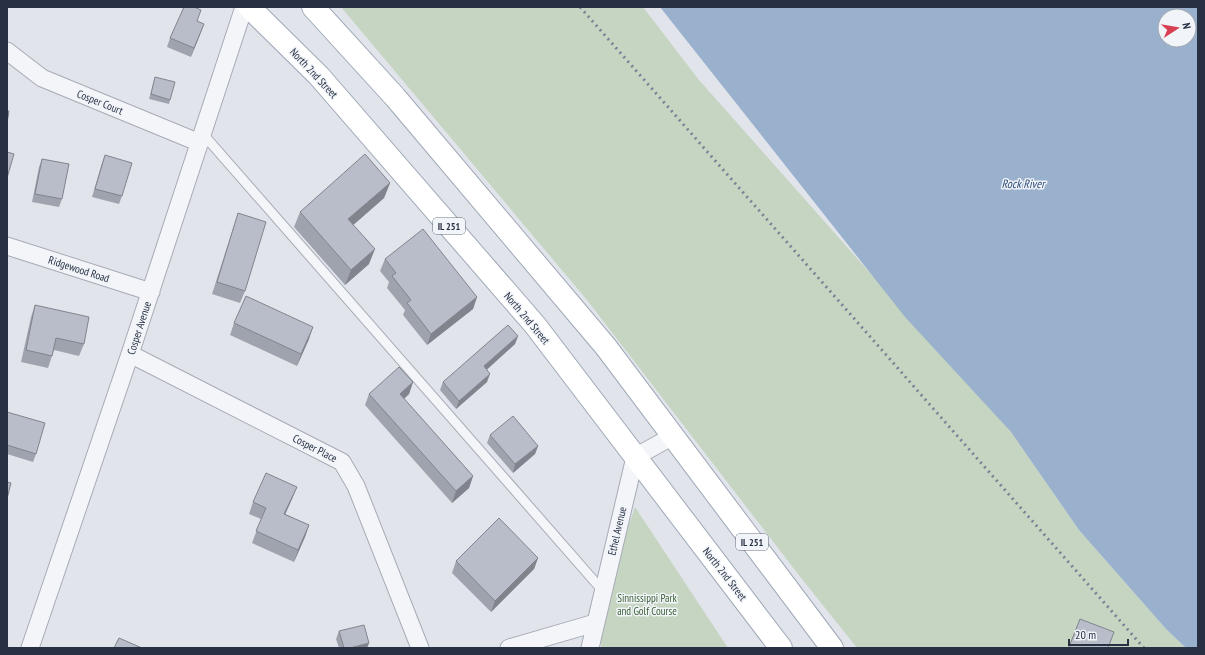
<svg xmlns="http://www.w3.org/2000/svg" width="1205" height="655" font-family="'PT Sans Narrow',sans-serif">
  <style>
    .green { fill: #c6d5c1 }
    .water { fill: #9ab1cd; fill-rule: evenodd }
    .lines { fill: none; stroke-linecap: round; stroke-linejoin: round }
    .service-casing { stroke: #a6abb6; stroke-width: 11 }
    .minor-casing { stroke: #a6abb6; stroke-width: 19 }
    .primary-casing { stroke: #9fa8b7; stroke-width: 24 }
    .service { stroke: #f4f5f9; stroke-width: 9 }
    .minor { stroke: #f4f5f9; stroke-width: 17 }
    .primary { stroke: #fff; stroke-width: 22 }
    .rail { stroke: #798395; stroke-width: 3; stroke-dasharray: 2 4; stroke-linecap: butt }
    .wall { fill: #9ea3ad }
    .shaded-wall { fill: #81848d }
    .building { fill: #b8bdc9; stroke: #81848d }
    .labels { text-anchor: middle; stroke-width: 3; stroke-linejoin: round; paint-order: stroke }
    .shield { fill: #f1f4f8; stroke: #646c7a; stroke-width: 1 }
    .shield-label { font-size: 10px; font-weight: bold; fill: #283144 }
    .street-label { font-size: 11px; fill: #283144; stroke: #f1f4f8 }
    .park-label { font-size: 11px; fill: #3b6034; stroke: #f1f4f8 }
    .water-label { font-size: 12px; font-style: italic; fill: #2f4f7b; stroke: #f1f4f8 }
  </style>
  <rect width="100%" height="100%" fill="#e1e4eb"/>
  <path class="green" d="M341,7H643L699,80L1011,432L1079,530L1166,629L1186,648H857L798,574L587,300Z
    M635,507L728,648H602L595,623Z"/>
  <path class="water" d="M660,7H1198V648H1186L1166,629L1079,530L1011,432L905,317ZM1165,16H1189V40H1165Z"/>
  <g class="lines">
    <defs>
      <path id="service" d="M203,134L603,591"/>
      <path id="minor" d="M7,51L42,78L200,143
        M7,246L151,292
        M130,354L342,462L356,486L420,648
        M30,648L130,354L244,7
        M509,648L595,623
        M590,648L635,457L673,436"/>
      <path id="primary" d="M249,7L319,76L535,325L781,648
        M313,7L395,97L606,347L832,648"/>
    </defs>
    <use href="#service" class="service-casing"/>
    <use href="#minor" class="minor-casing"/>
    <use href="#primary" class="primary-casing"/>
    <use href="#service" class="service"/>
    <use href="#minor" class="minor"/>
    <use href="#primary" class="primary"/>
    <path class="rail" d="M580,7L1144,648"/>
  </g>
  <path class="wall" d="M197,21L201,32L191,57L167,47L170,38Z
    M155,77L170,100L169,104L149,99Z
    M105,155L122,196L119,204L92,197L102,163Z
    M42,159L62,199L59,207L32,202L39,167Z
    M390,183L384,198L353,225L369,264L345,285L294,227L300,212Z
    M238,213L245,291L240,303L212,294Z
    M385,259L477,297L473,309L427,345L403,315L405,310L387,288L389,282L380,271Z
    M35,305L84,344L79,356L54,350L48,368L21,362L31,317Z
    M234,323L309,339L297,366L230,335Z
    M518,336L515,344L486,370L487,382L456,409L440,390L443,382Z
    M413,382L409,394L404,399L473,476L469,488L452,503L365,405L369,394Z
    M7,412L36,454L33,462L7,454Z
    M490,435L538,446L535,454L513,473L487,443Z
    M297,487L292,499L285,514L309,525L305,537L294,562L252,543L261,519L249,514L253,502Z
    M538,558L534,569L491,612L452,573L456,561Z
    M339,631L369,643L367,648H339L336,639Z"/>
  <path class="shaded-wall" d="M204,24L201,32L191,57L194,48Z
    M390,183L384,198L343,234L348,219Z
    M375,249L369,264L345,285L351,270Z
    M477,297L473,309L427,345L431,334Z
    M313,327L309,339L297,366L301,354Z
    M518,336L515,344L481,375L484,366Z
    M490,374L487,382L456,409L459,401Z
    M413,382L409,394L396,406L400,394Z
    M538,446L535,454L513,473L515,464Z
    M473,476L469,488L452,503L456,491Z
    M297,487L292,499L280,526L284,514Z
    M309,525L305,537L294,562L298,550Z
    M538,558L534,569L491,612L495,601Z
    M369,643L367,648H350Z"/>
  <path class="building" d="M184,7H194L201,10L197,21L204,24L194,48L170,38Z
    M155,77L175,82L170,100L151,94Z
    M7,111H9L7,123Z
    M7,152L14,154L7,178Z
    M365,154L390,183L348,219L375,249L351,270L300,212Z
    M105,155L132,163L122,196L95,189Z
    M42,159L69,164L62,199L35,194Z
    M238,213L266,222L245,291L217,282Z
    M423,229L477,297L431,334L407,303L411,300L392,276L396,273L385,259Z
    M246,296L313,327L301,354L234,323Z
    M35,305L89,317L84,344L56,338L52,356L26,350Z
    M508,325L518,336L484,366L490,374L459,401L443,382Z
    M399,367L413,382L400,394L473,476L456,491L369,394Z
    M7,412L45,423L36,454L7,445Z
    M513,416L538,446L515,464L490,435Z
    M266,473L297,487L284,514L309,525L298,550L256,531L266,508L253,502Z
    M7,482L11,483L7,499Z
    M499,518L538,558L495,601L456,561Z
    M1080,619L1114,632L1108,648H1071L1069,647Z
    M364,625L369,643L350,648H344L339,631Z
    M119,638L142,648H114Z"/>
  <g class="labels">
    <g class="shield">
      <rect x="433" y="218" width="32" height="16" rx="3"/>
      <rect x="736" y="534" width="32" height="16" rx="3"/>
    </g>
    <g class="shield-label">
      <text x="449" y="230">IL 251</text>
      <text x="752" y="546">IL 251</text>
    </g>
    <g class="street-label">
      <text transform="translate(314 73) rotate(47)" y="4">North 2nd Street</text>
      <text transform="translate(100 102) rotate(22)" y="4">Cosper Court</text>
      <text transform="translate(79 269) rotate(18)" y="4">Ridgewood Road</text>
      <text transform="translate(527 318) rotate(50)" y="4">North 2nd Street</text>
      <text transform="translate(139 328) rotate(-72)" y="4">Cosper Avenue</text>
      <text transform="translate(315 448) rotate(27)" y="4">Cosper Place</text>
      <text transform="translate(617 531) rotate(-77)" y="4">Ethel Avenue</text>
      <text transform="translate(725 574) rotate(52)" y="4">North 2nd Street</text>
    </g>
    <g class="park-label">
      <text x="647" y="602">Sinnissippi Park<tspan x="647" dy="13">and Golf Course</tspan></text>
    </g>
    <g class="water-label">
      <text x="1023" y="188">Rock River</text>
    </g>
  </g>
  <rect width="1205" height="655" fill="none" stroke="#283144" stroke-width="16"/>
  <g transform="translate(1177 28) rotate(78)"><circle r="19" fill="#f1f4f8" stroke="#a1a6b0"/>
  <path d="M0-3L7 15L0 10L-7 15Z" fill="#d83e51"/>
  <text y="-6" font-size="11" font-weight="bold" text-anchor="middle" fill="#283144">N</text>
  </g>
  <path d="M1069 639v6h59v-6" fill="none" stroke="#283144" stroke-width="2"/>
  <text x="1075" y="639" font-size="12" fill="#283144" stroke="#f1f4f8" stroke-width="3" paint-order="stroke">20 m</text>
</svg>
